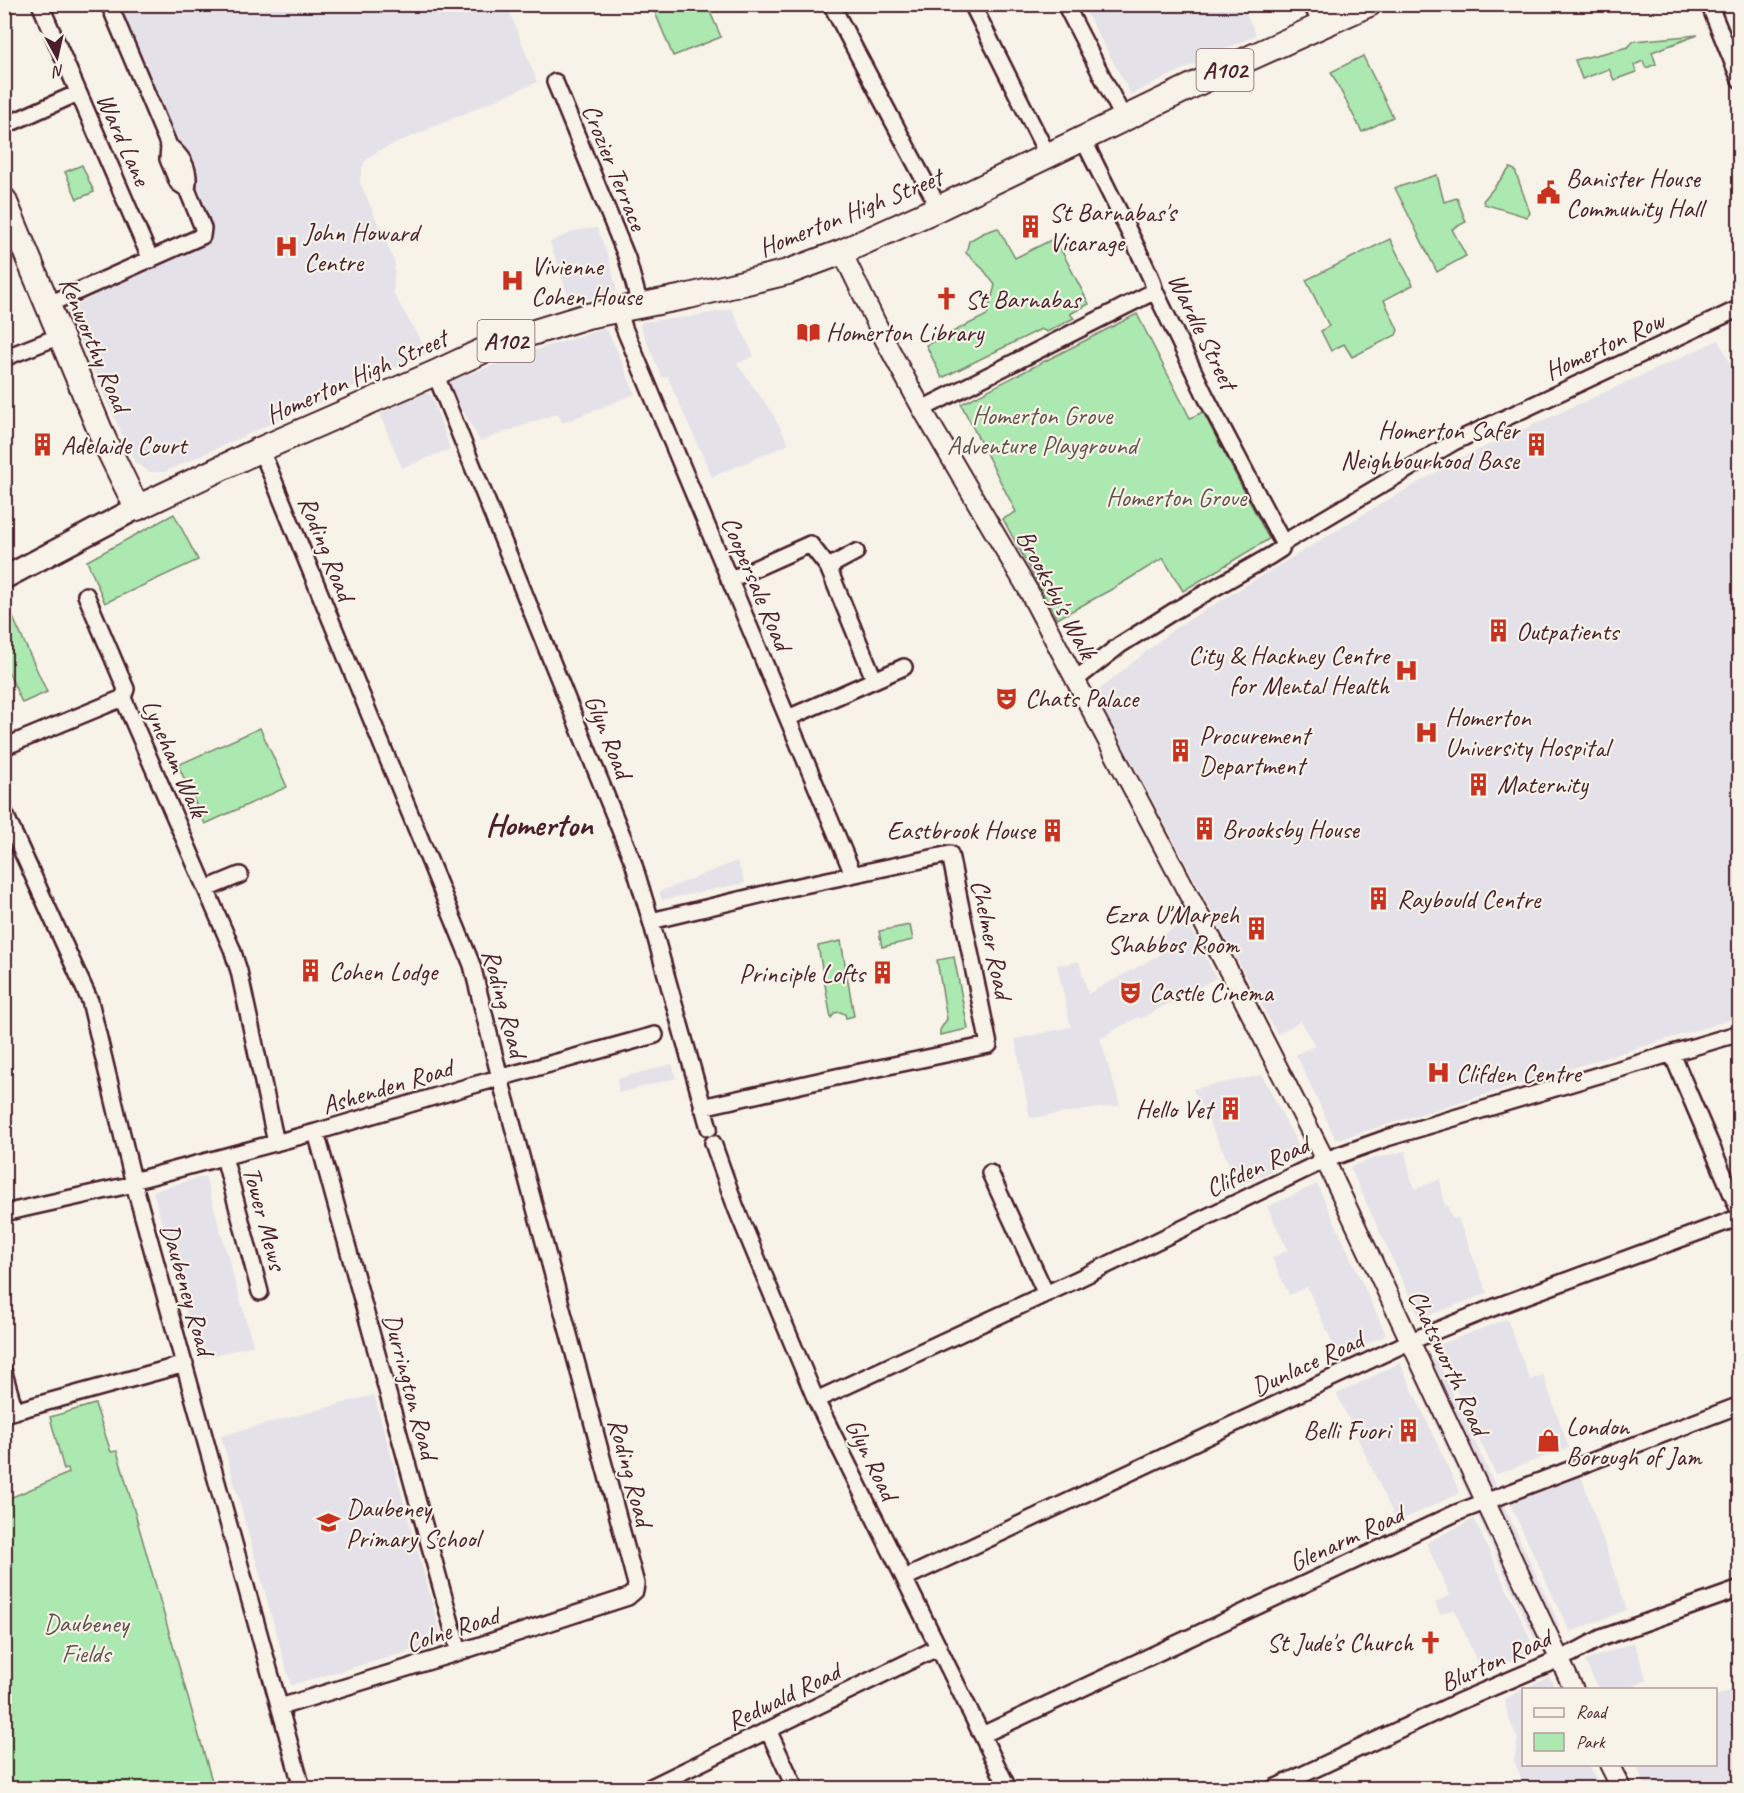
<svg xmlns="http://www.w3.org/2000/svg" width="1744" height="1793" font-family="Caveat,sans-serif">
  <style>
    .built { fill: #e4e1e8 }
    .green { fill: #abe9b0; stroke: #7a846e; stroke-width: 1.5 }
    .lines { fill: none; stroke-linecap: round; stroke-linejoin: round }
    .minor-casing { stroke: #4a1f2b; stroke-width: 20 }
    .tertiary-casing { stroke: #4a1f2b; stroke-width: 22 }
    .secondary-casing { stroke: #4a1f2b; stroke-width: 26 }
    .trunk-casing { stroke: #4a1f2b; stroke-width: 28 }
    .minor { stroke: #f7f3e8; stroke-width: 15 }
    .tertiary { stroke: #f7f3e8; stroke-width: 18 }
    .secondary { stroke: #f7f3e8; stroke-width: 21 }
    .trunk { stroke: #f7f3e8; stroke-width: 24 }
    .labels { text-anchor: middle; stroke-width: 4.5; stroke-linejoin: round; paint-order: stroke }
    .shield { fill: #f7f3e8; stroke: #7e5f64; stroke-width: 1.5 }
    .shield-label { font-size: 24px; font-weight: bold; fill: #4a1f2b }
    .street-label { font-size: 26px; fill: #4a1f2b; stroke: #f7f3e8 }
    .poi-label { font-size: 26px; fill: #4a1f2b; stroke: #f7f3e8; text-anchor: start }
    .park-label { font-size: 26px; fill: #62524c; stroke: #f7f3e8 }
    .district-label { font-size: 32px; font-weight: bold; fill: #4a1f2b; stroke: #f7f3e8 }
  </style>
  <rect width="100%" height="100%" fill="#f7f3e8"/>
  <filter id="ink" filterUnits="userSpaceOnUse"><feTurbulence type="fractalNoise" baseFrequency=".0167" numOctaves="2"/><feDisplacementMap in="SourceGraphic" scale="12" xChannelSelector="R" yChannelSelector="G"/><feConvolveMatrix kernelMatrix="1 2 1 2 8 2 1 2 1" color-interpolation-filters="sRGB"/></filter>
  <g filter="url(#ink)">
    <path class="built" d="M104,5H507L537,82L378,151L365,161L361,172L360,182L395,263L393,293L428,353L164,472H150L135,463L66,311L212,232Z
      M1082,5H1242L1256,35L1131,94Z
      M597,228L609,259L617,291L571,304L550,242L578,230Z
      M732,309L754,356L737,364L771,411L789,444L712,477L668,378L671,376L662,377L640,326L642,322L689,317Z
      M604,329L608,332L616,348L635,394L562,423L558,413L480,441L447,382L535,350Z
      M1719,340L1740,384L1739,1017L1336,1140L1296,1054L1315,1046L1301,1021L1277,1034L1101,704L1098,691L1174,629L1372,509L1465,456Z
      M424,392L431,395L450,449L402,468L380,414Z
      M737,861L745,883L662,900L659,892Z
      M1187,921L1216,978L1140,1019L1138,1017L1107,1034V1036L1100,1038L1120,1105L1030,1118L1015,1039L1071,1027L1057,965L1079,962L1088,994L1161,954L1153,940Z
      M672,1064L676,1078L619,1093L617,1079Z
      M1262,1075L1303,1155L1240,1186L1193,1089Z
      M1405,1151L1411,1179L1416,1189L1440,1179L1445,1207L1448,1206L1452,1219L1458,1218L1487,1293L1420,1319L1350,1167L1375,1158Z
      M205,1176L253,1345L199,1359L153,1191Z
      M1317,1184L1386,1335L1339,1357L1307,1287L1289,1295L1272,1258L1288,1250L1267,1207Z
      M1507,1319L1530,1380L1543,1375L1569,1448L1497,1474L1495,1473L1436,1346Z
      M1436,1358L1560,1626L1534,1638L1410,1369Z
      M1400,1363L1460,1493L1397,1522L1337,1394Z
      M374,1395L443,1642L291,1685L221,1436Z
      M1581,1476L1627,1610L1570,1632L1510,1504Z
      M1474,1519L1535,1649L1482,1673L1454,1609L1440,1614L1435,1603L1450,1595L1426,1543Z
      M1634,1642L1647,1680L1628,1689H1598L1585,1661Z
      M1549,1676L1555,1689L1524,1690V1764L1589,1765L1600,1788H1520L1517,1783L1522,1780L1514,1760L1518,1739L1508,1717L1505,1699Z
      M1739,1687V1788H1647L1636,1765L1716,1764V1696Z"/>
    <path class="green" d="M652,5H707L721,37L673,56Z
      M1698,35L1652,52L1656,64L1646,68L1643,61L1634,65L1636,72L1614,80L1609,69L1582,79L1575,60L1628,47L1634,41Z
      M1363,56L1393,117L1362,132L1331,72Z
      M82,165L94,192L77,199L65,172Z
      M1510,168L1515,170L1530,213L1527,217L1484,204L1483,201Z
      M1437,175L1444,202L1457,198L1466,222L1452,229L1466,256L1437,272L1395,188Z
      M998,228L1015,258L1055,238L1089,304L1070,314L1074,318L1047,332L1041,329L942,378L926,345L987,315L995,285L983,269L966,253L969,241L983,233Z
      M1390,239L1413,285L1384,300L1398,330L1396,335L1352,357L1344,344L1331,351L1321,331L1329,326L1306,280Z
      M1137,314L1190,418L1203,412L1269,539L1183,591L1163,558L1114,588L1057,619L1003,519L1016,512L961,404Z
      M174,514L198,560L105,603L87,561Z
      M10,611L47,692L22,703L5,664V613Z
      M260,728L287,787L205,824L178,765Z
      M910,925L913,940L882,947L879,931Z
      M841,941L854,1016L846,1018L845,1014L840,1012L835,1013L831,1018L818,946Z
      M954,957L968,1029L940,1035V1030L947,1019L937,960Z
      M95,1404L111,1452L117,1451L214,1788H5V1500L69,1473L68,1468L64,1470L50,1417Z"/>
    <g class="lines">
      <defs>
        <path id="minor" d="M40,4L151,260
          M831,4L939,208
          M972,4L1048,156
          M1065,4L1124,119
          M1312,4L1321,26
          M1709,4L1740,80
          M555,82L627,258L640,305
          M4,126L78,93
          M1083,139L1136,246L1151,278L1155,291L1206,397L1283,543
          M169,146C183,157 191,171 187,189
          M47,305L202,236L203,228L187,189L178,183L168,159L169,146L109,4
          M619,310L624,328L853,874
          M4,358L60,336
          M435,373L633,862L651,921L709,1128
          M922,409L1155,291
          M259,450L267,464L472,965L500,1078L636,1584L635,1591L628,1597L459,1652L280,1707
          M828,567L856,552
          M729,580L810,544L828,567L874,679
          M86,595L126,689L123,698
          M1075,680L1120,645L1174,611L1270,556L1281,549L1283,543L1454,442L1740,308
          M123,698L232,949L239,971L276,1143
          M788,718L904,667
          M4,747L123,698
          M4,812L90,1001L134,1184L302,1788
          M206,889L240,875
          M651,921L785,889L950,854L989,1045L836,1077L702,1107
          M1672,1054L1740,1213
          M316,1132L459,1652
          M713,1143L736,1208L816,1400L1008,1788
          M224,1157L260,1292
          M990,1173L1046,1294
          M133,1181L316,1132L470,1086L655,1035
          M4,1213L134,1184
          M4,1373L15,1411
          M816,1400L1078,1279L1325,1160L1387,1138L1740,1033
          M4,1414L185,1364
          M905,1578L1411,1341L1487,1310L1740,1217
          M768,1730L795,1788
          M982,1735L1456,1513L1740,1405
          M649,1788L939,1647
          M1274,1788L1458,1702L1573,1653L1601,1638L1740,1589"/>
        <path id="tertiary" d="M842,252L882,335L922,409L1028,590L1233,979L1325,1160L1574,1690
          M1609,1764L1621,1788"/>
        <path id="secondary" d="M4,578L137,508"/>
        <path id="trunk" d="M4,200L104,440L137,508L259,450L435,373L502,342L587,316L689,296L788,272L842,252L939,208L1252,57L1369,4"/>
      </defs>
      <use href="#minor" class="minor-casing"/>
      <use href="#tertiary" class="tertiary-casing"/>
      <use href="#secondary" class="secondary-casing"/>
      <use href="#trunk" class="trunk-casing"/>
      <use href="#minor" class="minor"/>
      <use href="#tertiary" class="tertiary"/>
      <use href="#secondary" class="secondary"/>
      <use href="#trunk" class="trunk"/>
    </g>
  </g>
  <defs>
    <symbol id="civic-bare" viewBox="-9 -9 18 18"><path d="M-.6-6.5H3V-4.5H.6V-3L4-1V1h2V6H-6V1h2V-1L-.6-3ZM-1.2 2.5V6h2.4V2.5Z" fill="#c8321e" stroke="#f7f3e8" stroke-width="2.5" paint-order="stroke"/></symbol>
    <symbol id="building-bare" viewBox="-9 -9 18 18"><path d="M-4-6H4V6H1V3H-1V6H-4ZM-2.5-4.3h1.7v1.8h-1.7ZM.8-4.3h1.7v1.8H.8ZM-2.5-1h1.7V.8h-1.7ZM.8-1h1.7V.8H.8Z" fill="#c8321e" stroke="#f7f3e8" stroke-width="2.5" paint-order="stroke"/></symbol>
    <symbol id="hospital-bare" viewBox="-9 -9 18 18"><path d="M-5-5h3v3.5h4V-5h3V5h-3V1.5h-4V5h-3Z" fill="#c8321e" stroke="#f7f3e8" stroke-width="2.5" paint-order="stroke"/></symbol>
    <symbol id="church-bare" viewBox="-9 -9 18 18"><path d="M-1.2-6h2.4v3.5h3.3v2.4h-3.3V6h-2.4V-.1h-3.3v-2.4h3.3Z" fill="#c8321e" stroke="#f7f3e8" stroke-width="2.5" paint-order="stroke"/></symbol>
    <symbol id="library-bare" viewBox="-9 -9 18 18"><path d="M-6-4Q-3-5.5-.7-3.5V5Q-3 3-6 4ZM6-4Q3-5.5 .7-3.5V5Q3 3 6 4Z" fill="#c8321e" stroke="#f7f3e8" stroke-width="2.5" paint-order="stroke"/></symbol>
    <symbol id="theatre-bare" viewBox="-9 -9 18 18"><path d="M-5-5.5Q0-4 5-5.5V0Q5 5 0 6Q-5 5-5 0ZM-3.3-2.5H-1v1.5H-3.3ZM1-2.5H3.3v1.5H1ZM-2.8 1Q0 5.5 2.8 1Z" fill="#c8321e" stroke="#f7f3e8" stroke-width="2.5" paint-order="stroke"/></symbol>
    <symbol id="shop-bare" viewBox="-9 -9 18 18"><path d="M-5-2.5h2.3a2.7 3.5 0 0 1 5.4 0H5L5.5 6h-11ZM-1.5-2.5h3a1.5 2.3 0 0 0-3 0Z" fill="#c8321e" stroke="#f7f3e8" stroke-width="2.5" paint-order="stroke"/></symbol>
    <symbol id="school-bare" viewBox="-9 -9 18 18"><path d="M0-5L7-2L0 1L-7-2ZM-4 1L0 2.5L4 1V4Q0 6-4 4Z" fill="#c8321e" stroke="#f7f3e8" stroke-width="2.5" paint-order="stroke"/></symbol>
  </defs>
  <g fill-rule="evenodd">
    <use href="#civic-bare" x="1532" y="176" width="33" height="33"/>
    <use href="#building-bare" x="1014" y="210" width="33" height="33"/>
    <use href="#hospital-bare" x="270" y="230" width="33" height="33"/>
    <use href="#hospital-bare" x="496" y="264" width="33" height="33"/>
    <use href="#church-bare" x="930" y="282" width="33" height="33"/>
    <use href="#library-bare" x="792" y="316" width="33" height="33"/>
    <use href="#building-bare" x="26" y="428" width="33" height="33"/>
    <use href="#building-bare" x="1520" y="428" width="33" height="33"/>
    <use href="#building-bare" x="1482" y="614" width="33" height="33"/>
    <use href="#hospital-bare" x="1390" y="654" width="33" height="33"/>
    <use href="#theatre-bare" x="990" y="682" width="33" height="33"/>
    <use href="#hospital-bare" x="1410" y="716" width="33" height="33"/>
    <use href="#building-bare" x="1164" y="734" width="33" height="33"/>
    <use href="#building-bare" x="1462" y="768" width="33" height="33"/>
    <use href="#building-bare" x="1188" y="812" width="33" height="33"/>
    <use href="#building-bare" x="1036" y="814" width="33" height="33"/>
    <use href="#building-bare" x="1362" y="882" width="33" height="33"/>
    <use href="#building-bare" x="1240" y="912" width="33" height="33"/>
    <use href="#building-bare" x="294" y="954" width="33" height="33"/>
    <use href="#building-bare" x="866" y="956" width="33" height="33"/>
    <use href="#theatre-bare" x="1114" y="976" width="33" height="33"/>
    <use href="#hospital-bare" x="1422" y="1056" width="33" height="33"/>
    <use href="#building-bare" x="1214" y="1092" width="33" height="33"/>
    <use href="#building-bare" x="1392" y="1414" width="33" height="33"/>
    <use href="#shop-bare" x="1532" y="1424" width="33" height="33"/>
    <use href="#school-bare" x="312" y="1506" width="33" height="33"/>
    <use href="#church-bare" x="1414" y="1626" width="33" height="33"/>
  </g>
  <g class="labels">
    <g class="shield">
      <rect x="1196.5" y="49" width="57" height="42" rx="4.5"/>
      <rect x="477.5" y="320" width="57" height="42" rx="4.5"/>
    </g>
    <g class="shield-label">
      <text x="1225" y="78">A102</text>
      <text x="506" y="349">A102</text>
    </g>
    <g class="street-label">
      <text transform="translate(124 139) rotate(66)" y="9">Ward Lane</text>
      <text transform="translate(615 167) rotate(68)" y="9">Crozier Terrace</text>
      <text transform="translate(850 212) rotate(-22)" y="9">Homerton High Street</text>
      <text transform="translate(1203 331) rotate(64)" y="9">Wardle Street</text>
      <text transform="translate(95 344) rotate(67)" y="9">Kenworthy Road</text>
      <text transform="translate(1604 345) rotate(-25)" y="9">Homerton Row</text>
      <text transform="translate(356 376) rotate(-24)" y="9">Homerton High Street</text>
      <text transform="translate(327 548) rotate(68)" y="9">Roding Road</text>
      <text transform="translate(757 583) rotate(67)" y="9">Coopersale Road</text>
      <text transform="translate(1057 594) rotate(62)" y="9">Brooksby's Walk</text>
      <text transform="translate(609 736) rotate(68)" y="9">Glyn Road</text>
      <text transform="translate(175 758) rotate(66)" y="9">Lyneham Walk</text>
      <text transform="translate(992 939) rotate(78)" y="9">Chelmer Road</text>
      <text transform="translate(505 1003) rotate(75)" y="9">Roding Road</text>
      <text transform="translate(387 1086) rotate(-17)" y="9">Ashenden Road</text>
      <text transform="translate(1257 1166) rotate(-25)" y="9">Clifden Road</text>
      <text transform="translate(265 1218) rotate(75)" y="9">Tower Mews</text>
      <text transform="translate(188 1289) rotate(74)" y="9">Daubeney Road</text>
      <text transform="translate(1449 1362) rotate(65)" y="9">Chatsworth Road</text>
      <text transform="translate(1307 1363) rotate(-25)" y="9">Dunlace Road</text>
      <text transform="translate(411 1386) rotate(75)" y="9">Durrington Road</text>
      <text transform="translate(872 1459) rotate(64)" y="9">Glyn Road</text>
      <text transform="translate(631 1472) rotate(75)" y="9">Roding Road</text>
      <text transform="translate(1346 1538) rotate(-25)" y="9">Glenarm Road</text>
      <text transform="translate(452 1629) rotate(-18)" y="9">Colne Road</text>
      <text transform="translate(1495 1660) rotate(-24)" y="9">Blurton Road</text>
      <text transform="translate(783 1696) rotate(-26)" y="9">Redwald Road</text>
    </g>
    <g class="poi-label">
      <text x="1566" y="187">Banister House<tspan x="1566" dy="30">Community Hall</tspan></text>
      <text x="1049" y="221">St Barnabas's<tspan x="1049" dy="30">Vicarage</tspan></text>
      <text x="304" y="241">John Howard<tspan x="304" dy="30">Centre</tspan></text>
      <text x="531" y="275">Vivienne<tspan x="531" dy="30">Cohen House</tspan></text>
      <text x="965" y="308">St Barnabas</text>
      <text x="826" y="341">Homerton Library</text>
      <text x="1519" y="439" text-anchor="end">Homerton Safer<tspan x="1519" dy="30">Neighbourhood Base</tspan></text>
      <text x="61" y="454">Adelaide Court</text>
      <text x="1516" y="640">Outpatients</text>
      <text x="1389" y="664" text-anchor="end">City &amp; Hackney Centre<tspan x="1389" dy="30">for Mental Health</tspan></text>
      <text x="1025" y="707">Chats Palace</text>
      <text x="1445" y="726">Homerton<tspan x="1445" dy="30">University Hospital</tspan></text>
      <text x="1199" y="744">Procurement<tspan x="1199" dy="30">Department</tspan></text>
      <text x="1497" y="793">Maternity</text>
      <text x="1222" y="838">Brooksby House</text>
      <text x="1035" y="839" text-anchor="end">Eastbrook House</text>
      <text x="1397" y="908">Raybould Centre</text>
      <text x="1239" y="923" text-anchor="end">Ezra U'Marpeh<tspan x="1239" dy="30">Shabbos Room</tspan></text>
      <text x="329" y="980">Cohen Lodge</text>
      <text x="865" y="982" text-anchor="end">Principle Lofts</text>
      <text x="1149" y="1001">Castle Cinema</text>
      <text x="1456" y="1082">Clifden Centre</text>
      <text x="1212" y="1118" text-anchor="end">Hello Vet</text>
      <text x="1566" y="1435">London<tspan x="1566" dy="30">Borough of Jam</tspan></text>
      <text x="1390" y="1439" text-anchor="end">Belli Fuori</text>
      <text x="346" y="1517">Daubeney<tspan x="346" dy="30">Primary School</tspan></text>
      <text x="1413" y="1651" text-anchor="end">St Jude's Church</text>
    </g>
    <g class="park-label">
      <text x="1042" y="424">Homerton Grove<tspan x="1042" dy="30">Adventure Playground</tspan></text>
      <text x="1176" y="506">Homerton Grove</text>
      <text x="86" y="1632">Daubeney<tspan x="86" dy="30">Fields</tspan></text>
    </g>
    <g class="district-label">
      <text x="539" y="835">Homerton</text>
    </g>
  </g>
  <rect width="1744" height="1793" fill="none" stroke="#f7f3e8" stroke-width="24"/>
  <rect x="12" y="12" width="1720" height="1769" fill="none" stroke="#4a1f2b" stroke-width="2" filter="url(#ink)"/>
  <rect x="1522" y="1688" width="195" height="78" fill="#f7f3e8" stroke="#b29e9c" stroke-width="1.5"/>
  <rect x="1534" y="1708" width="30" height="9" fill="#f7f3e8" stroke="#b29e9c" stroke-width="1.5"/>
  <text x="1576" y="1718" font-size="18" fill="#4a1f2b">Road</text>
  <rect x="1534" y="1733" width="30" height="18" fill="#abe9b0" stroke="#b29e9c" stroke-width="1.5"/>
  <text x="1576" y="1748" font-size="18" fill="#4a1f2b">Park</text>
  <g transform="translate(57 57) rotate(172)" stroke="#f7f3e8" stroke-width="4.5" paint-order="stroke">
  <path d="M0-4.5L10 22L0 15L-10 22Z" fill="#4a1f2b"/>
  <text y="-9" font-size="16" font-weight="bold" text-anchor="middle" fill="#4a1f2b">N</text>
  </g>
</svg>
